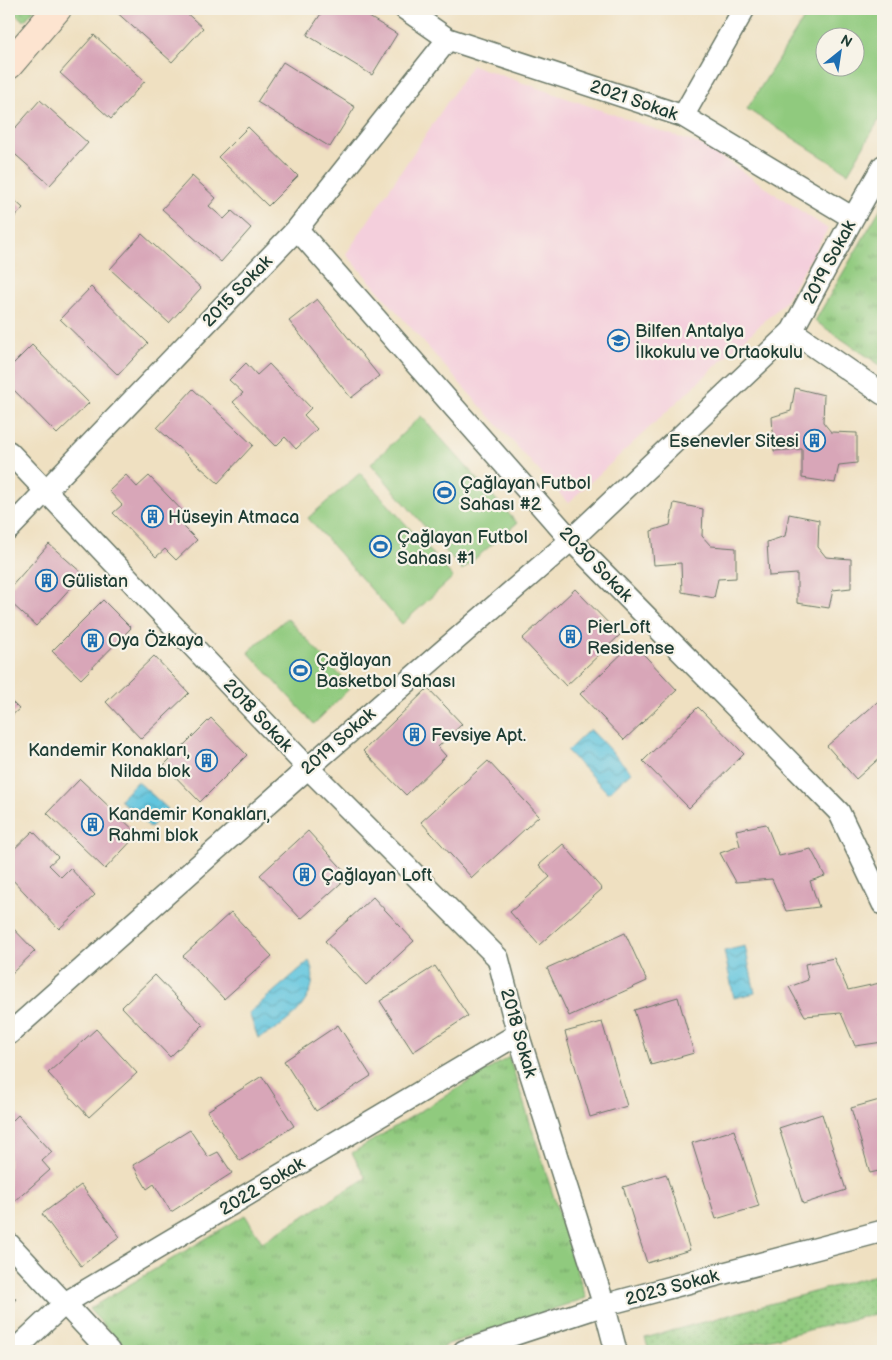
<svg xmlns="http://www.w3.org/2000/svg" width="892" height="1360" font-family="'Balsamiq Sans',sans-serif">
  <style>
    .built { fill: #f4cfdc }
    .grass { fill: url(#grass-tufts); stroke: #588459 }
    .park { fill: url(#park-dots); stroke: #588459 }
    .pitch { fill: #90ca7e; stroke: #588459; fill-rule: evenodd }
    .water { fill: url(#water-waves); stroke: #408189 }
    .building { fill: #d8a6b8 }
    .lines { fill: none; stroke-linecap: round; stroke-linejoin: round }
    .street-casing { stroke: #687665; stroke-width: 24 }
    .secondary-casing { stroke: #687665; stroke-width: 30 }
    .street { stroke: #fff; stroke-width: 21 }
    .secondary { stroke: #fde4d0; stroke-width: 28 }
    .labels { text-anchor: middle; stroke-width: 4.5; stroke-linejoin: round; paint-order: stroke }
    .street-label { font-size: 18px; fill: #1f3d34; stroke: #f7f3e8 }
    .poi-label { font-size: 18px; fill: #1f3d34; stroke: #f7f3e8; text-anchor: start }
  </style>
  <defs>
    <pattern id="grass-tufts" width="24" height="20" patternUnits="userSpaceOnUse" patternTransform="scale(1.25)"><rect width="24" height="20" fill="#90ca7e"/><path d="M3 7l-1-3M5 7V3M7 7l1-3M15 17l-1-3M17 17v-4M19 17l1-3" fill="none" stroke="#75a568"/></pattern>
    <pattern id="park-dots" width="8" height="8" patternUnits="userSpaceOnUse" patternTransform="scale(1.25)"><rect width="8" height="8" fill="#90ca7e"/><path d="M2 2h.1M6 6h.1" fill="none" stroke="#75a568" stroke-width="1.8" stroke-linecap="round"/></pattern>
    <pattern id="water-waves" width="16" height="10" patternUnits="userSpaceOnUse" patternTransform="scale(1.25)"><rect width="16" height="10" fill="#60c5de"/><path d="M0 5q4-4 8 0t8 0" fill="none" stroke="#4fa1b5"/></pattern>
  </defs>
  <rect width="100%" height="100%" fill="#f7f3e8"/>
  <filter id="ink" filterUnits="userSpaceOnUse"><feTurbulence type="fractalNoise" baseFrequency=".02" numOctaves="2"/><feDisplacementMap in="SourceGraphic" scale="10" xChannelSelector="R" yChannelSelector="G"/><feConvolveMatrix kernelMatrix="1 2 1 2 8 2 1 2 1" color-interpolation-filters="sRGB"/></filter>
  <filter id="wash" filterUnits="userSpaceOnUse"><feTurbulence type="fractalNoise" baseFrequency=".0096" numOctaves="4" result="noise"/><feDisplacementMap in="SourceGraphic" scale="20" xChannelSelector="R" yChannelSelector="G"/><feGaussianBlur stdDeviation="1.12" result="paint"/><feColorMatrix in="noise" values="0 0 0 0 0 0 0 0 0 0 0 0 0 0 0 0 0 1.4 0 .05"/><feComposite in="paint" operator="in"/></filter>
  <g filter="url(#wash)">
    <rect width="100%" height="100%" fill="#efe0c1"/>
    <path class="built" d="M472,65L704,146L828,229L784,303L568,503L455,378L346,254Z"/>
    <path class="grass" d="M883,204V367L815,321Z
      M509,1057L586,1298L448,1344L439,1351H127L89,1309L245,1215L262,1242L366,1178L352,1153Z"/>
    <path class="park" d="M9,9H35L24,21Z
      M883,1273V1312L722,1351H649L645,1338Z"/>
    <path class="pitch" d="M810,9H879L883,11V113L848,173L747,109ZM824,38H854V68H824Z
      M421,416L517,523L462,570L371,464Z
      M360,473L453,577L402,624L308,518Z
      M287,618L351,687L314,724L248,652Z"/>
    <path class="water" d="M590,729L631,772L608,793L567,751Z
      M137,781L168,809L150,828L120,800Z
      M745,946L755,993L734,998L724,951Z
      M309,961C325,995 286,1027 258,1038L249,1013Z"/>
    <g id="blocks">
      <path class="building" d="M113,9H182L203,28L172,62Z
        M324,9H356L397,34L372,75L307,35Z
        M94,35L145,81L111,119L60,73Z
        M283,62L355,107L330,147L257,102Z
        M40,100L88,143L50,185L9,149V135Z
        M248,127L298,176L268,206L218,157Z
        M192,176L216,198L209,206L224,219L232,211L251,228L221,262L162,209Z
        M9,195L23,208L9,223Z
        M142,234L201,288L169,323L110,269Z
        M91,287L148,343L118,375L60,319Z
        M317,299L379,376L351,398L289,321Z
        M32,345L89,403L57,434L9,385V368Z
        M246,363L257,375L269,364L311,408L304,415L317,429L296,449L285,437L276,446L233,402L243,393L229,380Z
        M795,388L824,395L823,422L831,432L857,433V463L839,465L835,483L802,478V449L774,451L772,417L791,411Z
        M193,389L253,445L218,483L157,428Z
        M126,475L137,487L149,476L191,520L184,527L197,540L176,560L165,549L156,557L113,513L122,505L109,491Z
        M674,503L703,509L702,536L711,546L736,548V578L718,579L714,598L682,592L681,563L654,565L651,531L670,525Z
        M789,514L819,520L818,547L826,557L851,559V588L833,590L829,608L797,603V574L769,576L767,542L785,536Z
        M49,544L83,574L36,626L9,601V589Z
        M575,589L620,635L566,686L522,639Z
        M103,600L131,628L81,679L52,651Z
        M633,643L677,690L624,740L580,694Z
        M154,656L189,693L141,739L106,702Z
        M428,688L462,724L438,747L446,756L406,795L363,751Z
        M883,697V755L856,779L827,746Z
        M9,699L19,709L9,718Z
        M698,707L744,754L689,808L643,761Z
        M211,718L247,755L200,802L164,765Z
        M488,761L539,816L472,878L421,822Z
        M80,779L138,834L105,869L47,813Z
        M766,824L779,856L811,849L825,876L810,881L819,907L786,911L772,879L736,882L720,853L740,846L736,830Z
        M33,831L58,857L49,865L61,877L70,868L95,895L59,929L9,876V854Z
        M308,831L349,876L301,919L260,875Z
        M563,844L602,889L539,945L510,912L550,877L539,865Z
        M373,897L414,941L366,985L325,941Z
        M231,912L272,956L224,999L183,956Z
        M9,924L35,951L9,976Z
        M625,933L647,981L569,1016L547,968Z
        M834,958L848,990L880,983L883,990V1014L879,1015L883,1028V1042L855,1046L841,1013L805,1016L789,987L808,980L805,964Z
        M435,966L468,1016L413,1052L380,1001Z
        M155,975L203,1025L170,1057L122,1007Z
        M678,997L694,1053L651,1065L634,1010Z
        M602,1022L627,1106L590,1117L565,1032Z
        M338,1025L371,1076L316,1111L284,1061Z
        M96,1029L137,1073L89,1117L48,1073Z
        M262,1076L294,1126L240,1161L207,1111Z
        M883,1099V1170L870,1173L851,1108Z
        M822,1114L846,1190L803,1204L779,1128Z
        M18,1115L52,1152L42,1161L50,1170L14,1202L9,1196V1124Z
        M190,1130L208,1157L218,1152L232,1173L171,1212L154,1184L147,1189L133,1165Z
        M734,1130L759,1206L716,1219L692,1143Z
        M666,1174L690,1250L647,1263L623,1187Z
        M81,1185L120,1237L81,1266L42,1214Z
        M9,1293L16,1299L9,1307Z"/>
    </g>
  </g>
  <g filter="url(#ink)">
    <use href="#blocks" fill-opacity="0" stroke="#687665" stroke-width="1"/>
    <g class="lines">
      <defs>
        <path id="street" d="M405,9L448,39L683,116L853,218
          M683,116L744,9
          M297,229L571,540L839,812L883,904
          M792,331L883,394
          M9,452L308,768L498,958L518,1034L604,1305L616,1351
          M9,529L297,229L448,39
          M9,1034L308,768L571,540L792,331L853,218L883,166
          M9,1244L109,1351
          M14,1351L65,1303L518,1034
          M464,1351L604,1305L883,1231"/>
        <path id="secondary" d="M9,65L57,9"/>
      </defs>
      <use href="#street" class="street-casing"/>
      <use href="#secondary" class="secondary-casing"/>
      <use href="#street" class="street"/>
      <use href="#secondary" class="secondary"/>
    </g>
  </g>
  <defs>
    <symbol id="school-ring" viewBox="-11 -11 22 22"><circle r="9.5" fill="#f7f3e8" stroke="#1f6fb2" stroke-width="1.5"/><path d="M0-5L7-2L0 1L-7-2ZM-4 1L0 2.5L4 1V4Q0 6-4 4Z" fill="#1f6fb2"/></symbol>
    <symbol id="building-ring" viewBox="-11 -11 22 22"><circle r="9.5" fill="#f7f3e8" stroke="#1f6fb2" stroke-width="1.5"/><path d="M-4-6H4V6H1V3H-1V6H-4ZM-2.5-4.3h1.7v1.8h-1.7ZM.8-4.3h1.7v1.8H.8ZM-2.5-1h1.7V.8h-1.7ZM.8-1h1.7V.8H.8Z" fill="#1f6fb2"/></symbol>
    <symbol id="stadium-ring" viewBox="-11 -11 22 22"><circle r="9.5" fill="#f7f3e8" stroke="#1f6fb2" stroke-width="1.5"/><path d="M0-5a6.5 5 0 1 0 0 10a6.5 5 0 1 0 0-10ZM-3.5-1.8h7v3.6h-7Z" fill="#1f6fb2"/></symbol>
  </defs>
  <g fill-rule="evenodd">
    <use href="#school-ring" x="606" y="328" width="25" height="25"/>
    <use href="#building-ring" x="802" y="428" width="25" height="25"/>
    <use href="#stadium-ring" x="432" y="480" width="25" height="25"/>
    <use href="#building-ring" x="140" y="504" width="25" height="25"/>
    <use href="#stadium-ring" x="368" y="534" width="25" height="25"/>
    <use href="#building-ring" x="34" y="568" width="25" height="25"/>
    <use href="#building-ring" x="558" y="624" width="25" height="25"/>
    <use href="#building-ring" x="80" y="628" width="25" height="25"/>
    <use href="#stadium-ring" x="288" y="658" width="25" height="25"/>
    <use href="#building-ring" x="402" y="722" width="25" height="25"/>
    <use href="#building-ring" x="194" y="748" width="25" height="25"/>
    <use href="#building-ring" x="80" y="812" width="25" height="25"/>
    <use href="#building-ring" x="292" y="862" width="25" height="25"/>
  </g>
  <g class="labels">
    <g class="street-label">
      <text transform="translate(634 100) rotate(19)" y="6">2021 Sokak</text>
      <text transform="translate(829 262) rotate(-62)" y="6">2019 Sokak</text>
      <text transform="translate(237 291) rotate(-46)" y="6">2015 Sokak</text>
      <text transform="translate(596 564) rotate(46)" y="6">2030 Sokak</text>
      <text transform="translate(258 715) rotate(47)" y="6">2018 Sokak</text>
      <text transform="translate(338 741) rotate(-41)" y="6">2019 Sokak</text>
      <text transform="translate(519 1033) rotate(74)" y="6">2018 Sokak</text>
      <text transform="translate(262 1186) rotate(-31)" y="6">2022 Sokak</text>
      <text transform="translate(672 1287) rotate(-15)" y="6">2023 Sokak</text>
    </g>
    <g class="poi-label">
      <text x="635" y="337">Bilfen Antalya<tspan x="635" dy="21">İlkokulu ve Ortaokulu</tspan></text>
      <text x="799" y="447" text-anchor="end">Esenevler Sitesi</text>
      <text x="460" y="489">Çağlayan Futbol<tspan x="460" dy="21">Sahası #2</tspan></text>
      <text x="168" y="523">Hüseyin Atmaca</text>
      <text x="397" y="543">Çağlayan Futbol<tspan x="397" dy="21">Sahası #1</tspan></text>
      <text x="62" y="587">Gülistan</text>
      <text x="587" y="633">PierLoft<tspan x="587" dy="21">Residense</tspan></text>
      <text x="108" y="646">Oya Özkaya</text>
      <text x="316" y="666">Çağlayan<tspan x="316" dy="21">Basketbol Sahası</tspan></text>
      <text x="431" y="741">Fevsiye Apt.</text>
      <text x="190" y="756" text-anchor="end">Kandemir Konakları,<tspan x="190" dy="21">Nilda blok</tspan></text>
      <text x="108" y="820">Kandemir Konakları,<tspan x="108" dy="21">Rahmi blok</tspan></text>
      <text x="321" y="881">Çağlayan Loft</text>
    </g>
  </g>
  <rect width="892" height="1360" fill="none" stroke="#f7f3e8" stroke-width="30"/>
  <g transform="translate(840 52) rotate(30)"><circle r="24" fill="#f7f3e8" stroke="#a1aaa0"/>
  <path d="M0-4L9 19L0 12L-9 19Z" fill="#1f6fb2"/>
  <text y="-8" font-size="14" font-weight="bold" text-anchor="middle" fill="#1f3d34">N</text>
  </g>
</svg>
